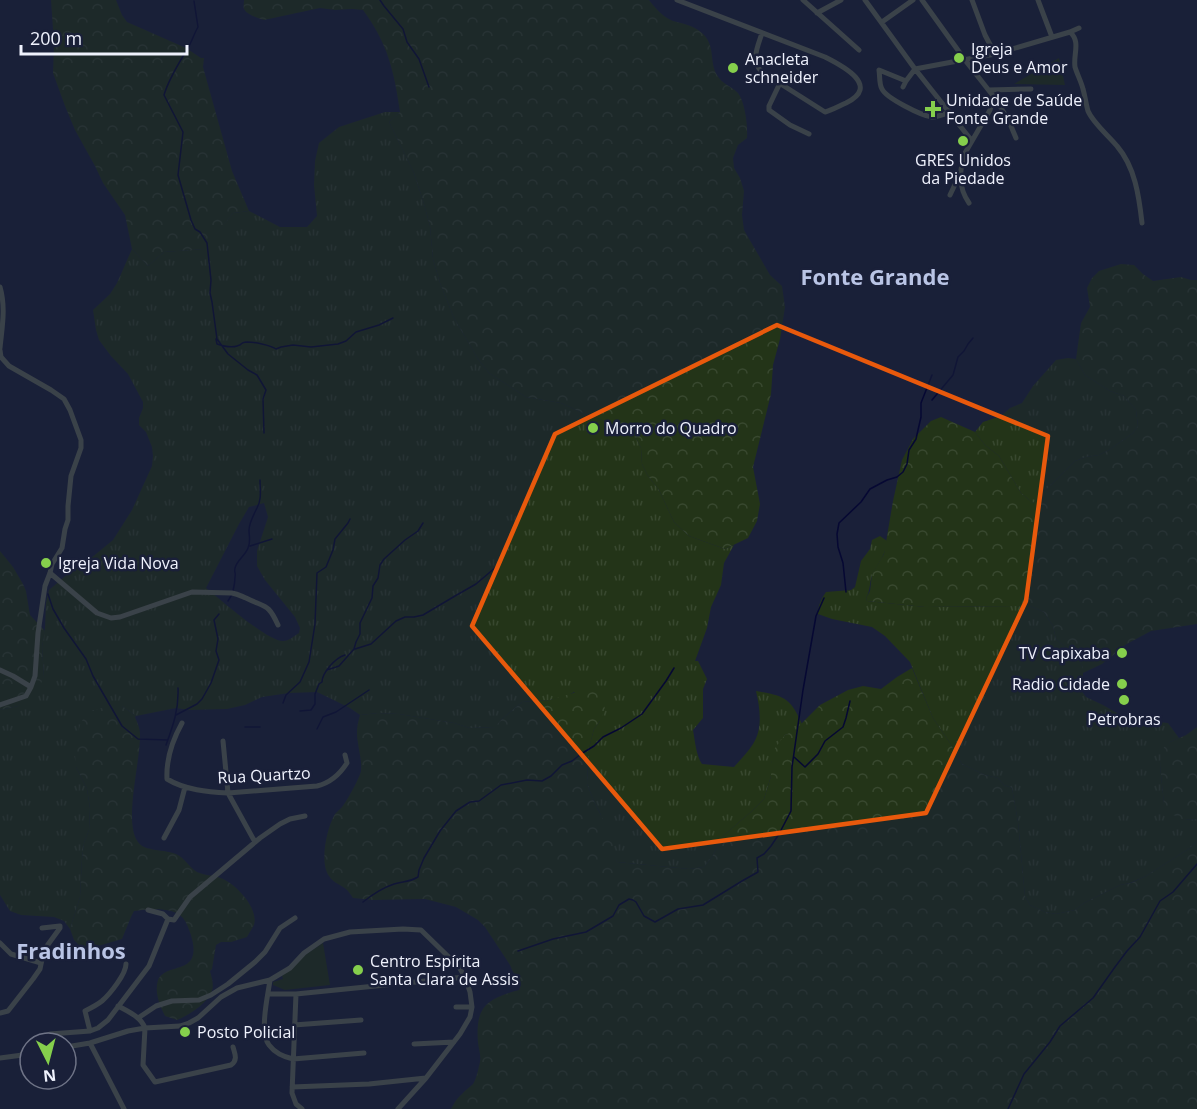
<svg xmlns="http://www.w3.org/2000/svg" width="1197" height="1109" font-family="'Open Sans',sans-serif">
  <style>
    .grass { fill: url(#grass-tufts); fill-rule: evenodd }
    .forest { fill: url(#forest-crowns) }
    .green { fill: #233418 }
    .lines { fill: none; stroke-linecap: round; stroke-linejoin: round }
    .stream { stroke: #060833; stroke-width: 1.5 }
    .minor { stroke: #636b5e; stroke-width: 5 }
    .marked { fill: none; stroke: #e8590c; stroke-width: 4.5; stroke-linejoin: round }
    .poi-dot { fill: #85cf4c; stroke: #1a2039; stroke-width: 2 }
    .labels { text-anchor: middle; stroke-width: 5; stroke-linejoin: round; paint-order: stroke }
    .poi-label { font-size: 16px; fill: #eff2fd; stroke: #1a2039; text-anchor: start }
    .street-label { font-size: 16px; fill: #eff2fd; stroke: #1a2039 }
    .district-label { font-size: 22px; font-weight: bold; fill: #b9c4e5; stroke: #1a2039 }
  </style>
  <defs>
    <pattern id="grass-tufts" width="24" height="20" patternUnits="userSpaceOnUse" patternTransform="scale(1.5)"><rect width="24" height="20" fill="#233418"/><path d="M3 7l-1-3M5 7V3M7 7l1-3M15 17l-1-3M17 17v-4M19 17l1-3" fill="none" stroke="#38482f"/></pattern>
    <pattern id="forest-crowns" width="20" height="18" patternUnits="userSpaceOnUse" patternTransform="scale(1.5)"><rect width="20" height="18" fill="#233418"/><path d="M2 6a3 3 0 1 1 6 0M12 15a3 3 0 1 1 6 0" fill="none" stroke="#38482f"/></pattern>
  </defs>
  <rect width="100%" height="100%" fill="#1a2039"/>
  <path class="grass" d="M385,112H400L389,122L414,173L424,204L430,226L433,259L440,283L454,318L478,359L489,373L526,397L561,403L583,413L605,421L636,438L641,448L642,464L648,476L659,490L674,522L689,536L725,549L734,545L724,563L721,585L711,607L707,628L695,661H698L707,679L703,689V718L693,730C695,741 696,755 702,764L734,767C740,760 748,752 753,744C763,729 760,708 756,691C784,696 790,697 802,724L794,732L785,735L771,763V776L764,799L752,811L723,836L712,857L704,867L689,869L617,862L600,813L593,799L587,784L588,752L594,729L600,721L574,692L567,696L550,700L522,702L502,719L496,727L470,728L454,723L399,714L378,713L360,715L350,708L317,692L289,693L262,697L245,705L227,709L189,710L176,708L136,716L122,706L76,767L87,789L90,808L89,830L84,843L82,859L80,897L70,929L64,921L54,917L21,915L10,911L0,895V710L18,706L44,677L42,647L45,628L46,603L49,590L70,572L85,563L113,540L132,510L152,466L153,456L152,447L146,432L139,425V418L143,408V402L128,374L111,356L99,340L96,330L93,310L110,294L117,283L132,249L148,266L164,252L204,249L233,213L249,211L280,227H307L317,216L314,185L315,161L319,143L339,127ZM264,503L268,517L257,551V566L265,580L295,617L300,628L299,633C294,636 289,641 283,641C267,641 220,599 206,588L239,524L249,507Z
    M1068,358L1076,359L1085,375L1110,391L1124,396L1136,410L1138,426L1133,433L1109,450L1099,455L1086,457L1075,461L1033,503L1021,493L999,456L985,445L975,432L983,422L1001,416L1010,408L1022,403L1033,386L1056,360Z
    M880,536L887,541C886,554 879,562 873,573C869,581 871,590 866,598L867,601L925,607L1030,606L1044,612L1053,626L1056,639L1065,647L1073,651L1083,667V678L1081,683L1080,689L1086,697L1103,705L1138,725L1145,726L1159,722L1168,723L1179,738L1170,742L1160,765L1164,804L1185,820L1197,819V841L1190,848L1146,876L1130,883L1120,885L1084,903L1075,910L1056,914L1045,912L1030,905L1025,896L1018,822L1012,788L1004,785L998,778L985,775L962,764L950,743L933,718L910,662L885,636L872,627L832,619L818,614C818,606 821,599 826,592L851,590L855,587L861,561L870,549L872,540Z"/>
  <path class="forest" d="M51,0H116L122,15L127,22L186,48L201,58H204L203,67L232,171L249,211L233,213L205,249L164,252L148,266L132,249L125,215L103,183L95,166L75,130L65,106L53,73L54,44Z
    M244,0H649C655,8 663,17 673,21C684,24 693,25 702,33C716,45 709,62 717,75C722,84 731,86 738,93C745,102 748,126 747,138L738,145L733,158L734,168L740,178L744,191L742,215L744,230L770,275L782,286L785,307L780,339L773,365L771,394L753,467L760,504L757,521L748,538L725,549L689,536L674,522L659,490L648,476L642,464L641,448L636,438L605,421L583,413L561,403L526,397L489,373L478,359L454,318L440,283L433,259L430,226L424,204L414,173L389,122L400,112C394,71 388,44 363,10L352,9L335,10L320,8L264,20C258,18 247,15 244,9C243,6 244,3 244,0Z
    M1121,264L1134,265L1143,274L1153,281L1181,277L1191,280H1197V624L1151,631L1125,645L1111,657L1102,664L1083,673V667L1073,651L1065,647L1056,639L1053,626L1044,612L1030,606L925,607L867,601L866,598L870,591L872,574L884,554L893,501L902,460L913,439L931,421L941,417L975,432L985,445L999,456L1021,493L1033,503L1075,461L1086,457L1099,455L1109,450L1133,433L1138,426L1136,410L1124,396L1110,391L1085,375L1076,359L1081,323L1090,307L1087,288L1092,278L1099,271Z
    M0,551L13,567L23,584L26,591L30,615L45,631L42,647L44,677L36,694L18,706L0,710Z
    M912,668L933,718L950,743L962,764L985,775L998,778L1004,785L1012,788L1018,822L1025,896L1030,905L1045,912L1056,914L1075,910L1084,903L1120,885L1131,883L1146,876L1190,848L1197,841V1109H451C454,1103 457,1098 462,1094C465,1090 470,1087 473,1084C476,1079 478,1071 479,1066C482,1057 479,1051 478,1043C475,1007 486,999 519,990L521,985L519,978L513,972L510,965L485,927L478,920L456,907L425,899L373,900L353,898C351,895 349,892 347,890C342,885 333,883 329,876C319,863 327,827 335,814C337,812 340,809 342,807C347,801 360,777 361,771C362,761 359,752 358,743C356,733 357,725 360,715L378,713L399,714L454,723L470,728L495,727L502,719L522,702L550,700L590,688L602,696L605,709L600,721L594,729L588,752L587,784L593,799L611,836L617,862L689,869L704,867L712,857L723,836L752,811L764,799L771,776V763L775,748L785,735L794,731L820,705L848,690L863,686L881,689L897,677Z
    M113,705L122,706L136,716L135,717C137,722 140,728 140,734C141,760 123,823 138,842C145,852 165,849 176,854C185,858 189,867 197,872C206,876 215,875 223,879C237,885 259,909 254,925C252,929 249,933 247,937L231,942H221L216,945L212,969L210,971C212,978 214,985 212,991C207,1004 189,1015 177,1020L165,1016C160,1006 154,992 158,980C164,966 186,971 192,958C195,950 193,943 191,935C189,930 187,923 183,918C173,906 148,909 134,911L131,917L122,939L98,946L81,947L74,940L70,929L80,897L82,859L84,843L89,830L90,808L87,789L76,767L75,755L76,739L81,722L90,711Z
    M1197,727V819L1184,820L1167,812L1164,804L1160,765L1164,747L1170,742L1186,735Z"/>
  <path class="green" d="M1059,58L1065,85L1014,84Z
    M323,943L330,985L285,990L273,985V982L283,979L282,976L303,956Z"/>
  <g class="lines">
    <path class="stream" d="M380,0L384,6L403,29L407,42L419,59L429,87
      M194,1L198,27C194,34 192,41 188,48C179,63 169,78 164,95L183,132L178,175L191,220L195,229L200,232L207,243L211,280L210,293L212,302L217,339L228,354L248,370L257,375L266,390L263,399L264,433
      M216,339L217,344C223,346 231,348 237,346C245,344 238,343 247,342C254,342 270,345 276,349L281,347L293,345L311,347L338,344L346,341L356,332L379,325L393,318
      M932,400L953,375L958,357L964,351L968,344L973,338
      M250,546L272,539
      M233,591C234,587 235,581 235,577C236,571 234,574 235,568C237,560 245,556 248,548C251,541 249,537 249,530C249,523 254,514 257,508C262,499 260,490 260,480
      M846,592L843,563L838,547L837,534L839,523L861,502L870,489L887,480L897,477L903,472L907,464L909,450L916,439L918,430L921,417V403L932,375
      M48,594L53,609L64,628L86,659L93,676L122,726L138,739L168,740
      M228,601L231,596
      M355,649L371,644L396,621L405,617H414L423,615L455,596L476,584L496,567
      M327,670L339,666L354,649L356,642L360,634V623L372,598L373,586L378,578L380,565L384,559L405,540L418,531L423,523
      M283,703L286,695L300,682L309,662L315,624L317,573L326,567L333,550L335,539L348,523L350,519
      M300,711L311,710L315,704V694L319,684L322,682C322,673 335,658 345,655
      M176,715L197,704L202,699L211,683L219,660L216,651L218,639L214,620L219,614
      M245,727H260
      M317,729L323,717L336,712L369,690
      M166,745C173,726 179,709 178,688
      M794,757L805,767L818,754L825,741L843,727L846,718L850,701
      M363,902C373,894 382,888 394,884C403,881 408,883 418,877L419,870L424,858L440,831L456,811L470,802L479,801L501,785L527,780L542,781L551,776L562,765L572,761L581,754L594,746L603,737L621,728L642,714L666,681L674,668
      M518,951L553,939L586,932L613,916L619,905L629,899L633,900L636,902L644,916L655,922L678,909L703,905L742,881L758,872L757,858L764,854L771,846L779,834L791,811L792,767L803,690L816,616L824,598
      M1008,1109L1024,1074L1050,1042L1060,1026L1093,998L1115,967L1127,951L1140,937L1160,901L1173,892L1197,864"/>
    <path class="minor" d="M677,0L825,57C843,66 881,86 846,103C839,106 832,110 825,112L762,72C750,61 758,46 762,33
      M803,0L859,50
      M865,0L915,69L972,141
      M922,0L965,60L994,97L1008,119L1016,138
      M972,0L985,35L995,54
      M1038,0L1052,37
      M817,13L841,0
      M882,22L913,0
      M1070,32L1079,28
      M915,69L995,54L1070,32C1081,42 1073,54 1075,67C1077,74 1081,81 1083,89C1085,96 1086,104 1088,111C1093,123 1108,135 1117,146C1135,167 1139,196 1142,223
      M906,81L879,70C880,76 879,84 882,89C886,98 922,116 932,117C938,117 945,114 950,112
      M780,83L769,106V110L790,125L809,134
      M903,87L906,81L915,69
      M989,90L1031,89
      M950,195L959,176
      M969,203C958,187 959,171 965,153L990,110L994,97
      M0,287C6,308 2,327 0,348
      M0,350L1,357L9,366L51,390L64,399L70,410L81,440V448L71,476L68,506V520L65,529L62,548L52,564L50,573L45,586L38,633L35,676L31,687L26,696L0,705
      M50,573L97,613L111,618L120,617L192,592L232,593C238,594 241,596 246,598C266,608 268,603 278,625
      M0,670L13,676L31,687
      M182,723C172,741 166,759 167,779C185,790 208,792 228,793L317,786C330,783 340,774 347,763L345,755
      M223,741L228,793L255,842
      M164,838L179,810L185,787
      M168,919L174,920L190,897L260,838L280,824L290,819L305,816
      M0,943L11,954L41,963
      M270,980C268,995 259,1032 269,1045C275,1053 284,1057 293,1059L364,1053
      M268,994H296L465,977
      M296,994L292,1093L296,1104L302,1109
      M118,1006C129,1012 141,1017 145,1028L143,1065L155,1082L231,1065C238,1060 235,1054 233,1047
      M456,1007H472
      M0,1013L8,1011L33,979L40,969L44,950L60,928V926L42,928
      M138,1018L156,1006L172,1001L199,1000L211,995L228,984L255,962L265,952L280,928L295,918
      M294,1025L361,1020
      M90,1031L85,1011C91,1008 97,1005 102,1001C110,994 126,974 126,964
      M31,1043L39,1038L50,1034L90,1031L98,1028L108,1020L149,966L168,919L163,914L148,910
      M90,1043L124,1109
      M414,1044L454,1042
      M66,1047L90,1043L128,1031L145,1028L180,1026L189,1023L198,1018L221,997L237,988L270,980L290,968L304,953L324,939L350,932L403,929L421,930L459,967L465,977L470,992L472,1007L470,1017L460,1034L426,1078L398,1109
      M21,1055L30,1044
      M0,1058L30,1054
      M292,1087L369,1084L426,1078"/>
  </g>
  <path d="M0 0H1197V1109H0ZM777,325L1048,436L1026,601L926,813L662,849L472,626L555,434Z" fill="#1a2039" fill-opacity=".55" fill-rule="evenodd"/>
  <path class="marked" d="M777,325L1048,436L1026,601L926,813L662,849L472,626L555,434Z"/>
  <g class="poi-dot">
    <circle cx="959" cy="58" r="6"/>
    <circle cx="733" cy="68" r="6"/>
    <path d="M930 100h6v6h6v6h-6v6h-6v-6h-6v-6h6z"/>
    <circle cx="963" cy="141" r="6"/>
    <circle cx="593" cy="428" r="6"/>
    <circle cx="46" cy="563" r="6"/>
    <circle cx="1122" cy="653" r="6"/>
    <circle cx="1122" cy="684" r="6"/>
    <circle cx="1124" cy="700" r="6"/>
    <circle cx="358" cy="970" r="6"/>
    <circle cx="185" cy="1032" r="6"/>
  </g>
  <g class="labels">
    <g class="poi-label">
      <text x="971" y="55">Igreja<tspan x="971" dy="18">Deus e Amor</tspan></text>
      <text x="745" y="65">Anacleta<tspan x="745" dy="18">schneider</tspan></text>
      <text x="946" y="106">Unidade de Saúde<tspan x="946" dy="18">Fonte Grande</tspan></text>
      <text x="963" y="166" text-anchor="middle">GRES Unidos<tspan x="963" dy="18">da Piedade</tspan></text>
      <text x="605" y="434">Morro do Quadro</text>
      <text x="58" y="569">Igreja Vida Nova</text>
      <text x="1110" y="659" text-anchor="end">TV Capixaba</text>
      <text x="1110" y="690" text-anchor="end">Radio Cidade</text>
      <text x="1124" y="725" text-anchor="middle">Petrobras</text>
      <text x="370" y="967">Centro Espírita<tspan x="370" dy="18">Santa Clara de Assis</tspan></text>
      <text x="197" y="1038">Posto Policial</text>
    </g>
    <g class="street-label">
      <text transform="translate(264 775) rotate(-3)" y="6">Rua Quartzo</text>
    </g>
    <g class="district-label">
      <text x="875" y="285">Fonte Grande</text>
      <text x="71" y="959">Fradinhos</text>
    </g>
  </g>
  <g transform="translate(48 1061) rotate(174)"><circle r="28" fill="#1a2039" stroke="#6f7487" stroke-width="1.5"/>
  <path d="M0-4.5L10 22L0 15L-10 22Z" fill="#85cf4c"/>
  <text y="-9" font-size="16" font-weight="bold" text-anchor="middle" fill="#eff2fd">N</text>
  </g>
  <path d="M21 45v9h166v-9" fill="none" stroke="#eff2fd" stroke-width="3"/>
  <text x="30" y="45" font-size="18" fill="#eff2fd" stroke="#1a2039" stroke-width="4.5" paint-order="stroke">200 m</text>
</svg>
